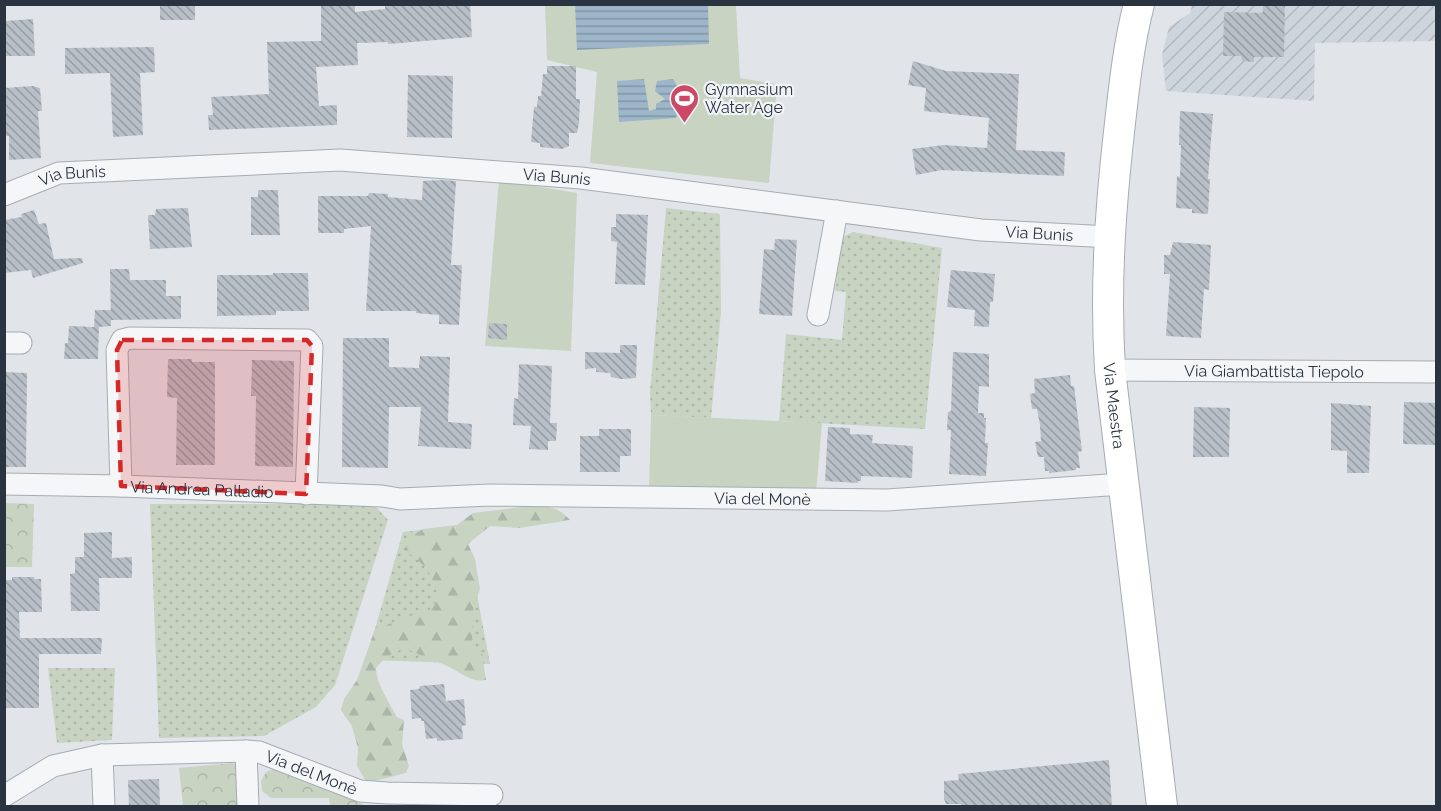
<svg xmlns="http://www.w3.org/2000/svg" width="1441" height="811" font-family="Raleway,sans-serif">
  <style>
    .industrial { fill: url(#industrial-furrows) }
    .grass { fill: url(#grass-dots) }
    .forest { fill: url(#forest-firs) }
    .park { fill: url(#park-crowns) }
    .garden { fill: #c8d3c2 }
    .water { fill: url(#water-rules) }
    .building { fill: url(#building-back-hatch) }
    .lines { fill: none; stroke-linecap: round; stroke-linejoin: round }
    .minor-casing { stroke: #a6acb4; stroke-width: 23 }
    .secondary-casing { stroke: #a6acb4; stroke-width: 32 }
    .minor { stroke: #f4f6f8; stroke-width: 21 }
    .secondary { stroke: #fff; stroke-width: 30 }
    .marked { fill: #d62828; fill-opacity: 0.2; stroke: #d62828; stroke-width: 4.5; stroke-dasharray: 12 8; stroke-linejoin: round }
    .labels { text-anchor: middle; stroke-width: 4.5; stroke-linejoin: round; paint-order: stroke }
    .poi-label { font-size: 16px; fill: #2a3441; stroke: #f1f4f7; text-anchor: start }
    .street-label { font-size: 16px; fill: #2a3441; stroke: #f1f4f7 }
  </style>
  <defs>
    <pattern id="industrial-furrows" width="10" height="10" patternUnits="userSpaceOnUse" patternTransform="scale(1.5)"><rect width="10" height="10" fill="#cfd5dc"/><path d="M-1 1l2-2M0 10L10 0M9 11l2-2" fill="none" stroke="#b2b7be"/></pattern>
    <pattern id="grass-dots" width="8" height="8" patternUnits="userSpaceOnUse" patternTransform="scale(1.5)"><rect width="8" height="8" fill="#c8d3c2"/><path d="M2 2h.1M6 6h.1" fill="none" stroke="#acb6a8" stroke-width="1.8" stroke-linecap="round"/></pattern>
    <pattern id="forest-firs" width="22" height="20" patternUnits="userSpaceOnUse" patternTransform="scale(1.5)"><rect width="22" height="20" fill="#c8d3c2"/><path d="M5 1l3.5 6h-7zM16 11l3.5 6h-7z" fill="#acb6a8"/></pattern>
    <pattern id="park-crowns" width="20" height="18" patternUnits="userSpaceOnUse" patternTransform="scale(1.5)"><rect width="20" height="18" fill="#c8d3c2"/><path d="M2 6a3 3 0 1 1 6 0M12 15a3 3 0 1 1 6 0" fill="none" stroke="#acb6a8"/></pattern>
    <pattern id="water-rules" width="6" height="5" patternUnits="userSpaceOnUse" patternTransform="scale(1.5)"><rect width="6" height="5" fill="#9db6c9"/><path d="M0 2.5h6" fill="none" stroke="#8095a5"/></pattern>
    <pattern id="building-back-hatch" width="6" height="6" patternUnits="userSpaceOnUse" patternTransform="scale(1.5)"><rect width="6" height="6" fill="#b8bfc6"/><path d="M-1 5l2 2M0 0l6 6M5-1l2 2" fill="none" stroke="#969ca2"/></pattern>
  </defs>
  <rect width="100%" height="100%" fill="#e1e5ea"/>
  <path class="industrial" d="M1192,5H1436V41L1315,43L1314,101L1166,91L1162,55L1169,27L1190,13Z"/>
  <path class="grass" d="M666,208L720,214L721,313L711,418L651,415L650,393Z
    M853,232L942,248L925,429L779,421L786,334L842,340L846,292L835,291L842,237Z
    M150,504H359L377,508L388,520L335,685L316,707L264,736L159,738Z
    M464,525L490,664L366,660L403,532Z
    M48,668H115L112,740L57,743Z"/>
  <path class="forest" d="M538,505C552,507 560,509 570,520L520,528L490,526L468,544L475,559L480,589L472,613V642L482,653L486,680C469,683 460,671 445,665C432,660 418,654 404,648L386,657L376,668C376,683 389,702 397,717L404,720L402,744L409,766L406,773L367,783L357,766L358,748L352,726L341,710L344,699L357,680L375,629C392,624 410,613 427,613L439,598C432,574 427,565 405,551L407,539L423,529L457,525L473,513Z"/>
  <path class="park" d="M5,503L34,504L32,567H5Z
    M233,763L239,766L243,806H183L179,768Z
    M276,768L367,806H330L329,798H271L262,791L261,781L266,772Z"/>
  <path class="garden" d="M545,5H736L740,78L777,84L769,183L590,163L597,72L547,60Z
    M499,180L577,193L571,351L485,346Z
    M651,415L822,423L816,493L649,490Z"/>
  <path class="water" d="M575,5H708L709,44L577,50Z
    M644,79L649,111L656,109V104L665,99L655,91L657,81L673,79C684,96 682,100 676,118L619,122L617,81Z"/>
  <path class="building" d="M160,4H195V20H160Z
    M321,4H355V12L385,9V4H470L472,37L388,44V42L357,43L358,65L316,67L319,106L337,105V125L209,130L208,115H213L211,97L269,94L267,42L321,41Z
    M1263,4H1285L1284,57H1254V62L1242,61L1241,56H1223L1224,12L1263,13Z
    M33,19L35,56H4L6,21Z
    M154,47L155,72L140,73L143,135L113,137L110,73L65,74V48Z
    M913,61L946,71L1019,74L1016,150L1065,152L1064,176L942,170L916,175L912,149L944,145L987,148L989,118L924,111L926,88L908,85Z
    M547,66H576V99H580L579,123L577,133H569V146L562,149L540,147V143L531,142L534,107H537L538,96H541L543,74H547Z
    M408,75L453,76L452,138L407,137Z
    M33,86L40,88L42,111H38L41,158L9,160V136H6L4,120V88Z
    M1180,111L1213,114L1208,179H1210L1208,214L1192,213V209L1176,208L1177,176L1180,177L1181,145H1179Z
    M442,180L456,181L451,265H462L459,325L439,324V315L416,313V311H366L371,226L344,229V233H318V196H368L369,193L388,194V197L422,200L423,181Z
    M258,190H278L280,235H251V197H258Z
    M188,208L192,247L150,249L148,215H155L156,209Z
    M34,210L39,224L46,223L54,259L82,258L83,263L33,278L31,270L4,273V220L22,217L21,214Z
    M616,214L648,215L645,285L615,284L617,242L611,241V227H616Z
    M775,239L797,240L792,316L759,314L764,249L774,250Z
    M1173,242L1211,245L1209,290L1204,289L1201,338L1166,336L1170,274H1164V255H1170Z
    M110,269H129L130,280H166V296H181V319L111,320Z
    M951,270L995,274L993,302H990L989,327L974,326L975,310L947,307Z
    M273,273H308L309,311H276V315L217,316V275H273Z
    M95,310H111V326L99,327L98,359H64L65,343H68L69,326L94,327Z
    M489,323L507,324V340L488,338Z
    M343,338H389V367L419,368L420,356L450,357L448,422L472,424L471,449L418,446L421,407H389L388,468L342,467Z
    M620,345H637L636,378L621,379L611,377L610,373L596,372V368L585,369V352L620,353Z
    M953,352L989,354V387L979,386L978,413H984V418H986L985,443H988L986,476L949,474L951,430H947L948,412L951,411Z
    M168,359H192V362H215V465H176L177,398L167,397Z
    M252,360L294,361L293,467L255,466L256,396H251Z
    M519,364L552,366L550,423H557L556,441H548V450L529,449L531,426L513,425L514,398L518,399Z
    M4,372L27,373L26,467H4Z
    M1070,375L1071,386H1074L1082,451L1078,452L1080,468H1076V470L1049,473V471H1045L1044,457H1038L1035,442L1041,441L1040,425L1037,409H1032L1030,394L1035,393L1034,379Z
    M1404,402L1437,403V445L1403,444Z
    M1331,403L1371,406L1369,473H1347V451L1331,450Z
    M1194,407L1230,408L1229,457H1193Z
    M828,427L850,428V434L873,435L872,443L913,446L912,478L861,476V481H858V483L825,481Z
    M599,429H631V456H620V472H580V436H599Z
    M112,532V558L132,557V578H99L100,611H71L70,574L75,573V557H84V533Z
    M12,577H34V579H41L42,612H19L20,638H102L101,654H39V708H4V580H12Z
    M444,684L446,701L464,699L466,725L462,726L463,739L437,741V738L426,739L424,721H421V718L412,719L410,690L419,689L420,686Z
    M1109,760L1112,807H961V804H946L944,799V781L959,780L958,774Z
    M159,779L160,807H129L128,780Z"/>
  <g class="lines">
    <defs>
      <g id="minor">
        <path id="s1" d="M4,195L59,173L340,160L581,178L981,230L1110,237"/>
        <path d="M818,315L837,211"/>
        <path d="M4,343H21"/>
        <path id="s2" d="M1110,370L1436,372"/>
        <path id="s3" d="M4,484L121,486L382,496L400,499L490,495L887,500L1123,484"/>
        <path d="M121,486L117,350L122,340L130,338L307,340L312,346L306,494"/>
        <path d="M246,751L248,806"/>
        <path d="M102,755L104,806"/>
        <path id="s4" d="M4,796L53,766L102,755L246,751L259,752L360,791L387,793L492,795"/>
      </g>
      <g id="secondary">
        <path id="s5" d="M1139,4C1128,47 1124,88 1119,132C1110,213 1105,288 1110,370L1162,806"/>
      </g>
    </defs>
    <use href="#minor" class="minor-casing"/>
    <use href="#secondary" class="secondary-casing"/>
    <use href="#minor" class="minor"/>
    <use href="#secondary" class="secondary"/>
  </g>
  <path class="marked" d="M122,340H307L312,346L306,494L121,486L117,350Z"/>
  <defs>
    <symbol id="stadium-pin" viewBox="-11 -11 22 30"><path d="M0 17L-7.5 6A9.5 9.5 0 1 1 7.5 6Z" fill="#cd4867" stroke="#f1f4f7"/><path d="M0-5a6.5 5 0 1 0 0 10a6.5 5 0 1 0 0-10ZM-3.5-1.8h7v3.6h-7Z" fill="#fff"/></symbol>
  </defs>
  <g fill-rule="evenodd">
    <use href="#stadium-pin" x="668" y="82" width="33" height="45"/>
  </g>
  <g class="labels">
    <g class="poi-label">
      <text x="705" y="95">Gymnasium<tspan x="705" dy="18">Water Age</tspan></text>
    </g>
    <g class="street-label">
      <text dy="6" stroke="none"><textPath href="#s1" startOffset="72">Via Bunis</textPath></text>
      <text dy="6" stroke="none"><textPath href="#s1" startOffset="558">Via Bunis</textPath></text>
      <text dy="6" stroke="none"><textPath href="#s1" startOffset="1044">Via Bunis</textPath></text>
      <text dy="6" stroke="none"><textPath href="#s2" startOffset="164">Via Giambattista Tiepolo</textPath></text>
      <text dy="6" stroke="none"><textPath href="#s5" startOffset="404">Via Maestra</textPath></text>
      <text dy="6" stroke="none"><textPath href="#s3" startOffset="198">Via Andrea Palladio</textPath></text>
      <text dy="6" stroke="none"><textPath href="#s3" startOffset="759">Via del Monè</textPath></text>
      <text dy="6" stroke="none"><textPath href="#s4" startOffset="321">Via del Monè</textPath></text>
    </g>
  </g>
  <rect width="1441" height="811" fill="none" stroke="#2a3441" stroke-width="12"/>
</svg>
